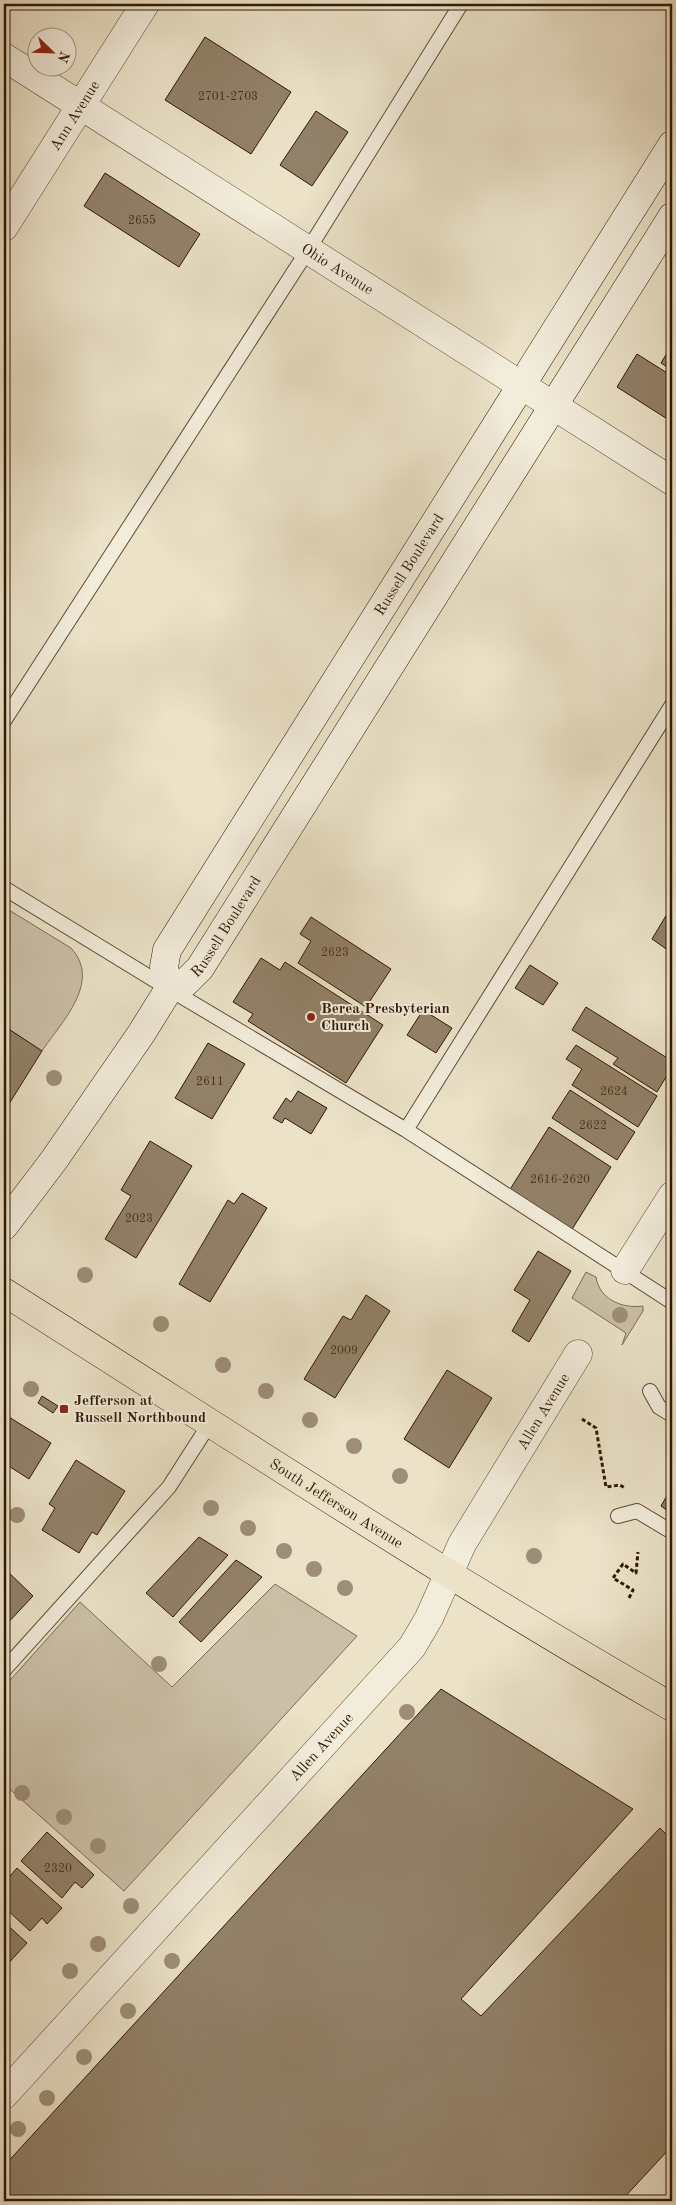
<svg xmlns="http://www.w3.org/2000/svg" width="676" height="2205" font-family="'Old Standard TT',serif">
  <style>
    .green { fill: #cbc0a7; stroke: #7e6c55 }
    .building { fill: #928169; stroke: #311803 }
    .lines { fill: none; stroke-linecap: round; stroke-linejoin: round }
    .service-casing { stroke: #604a34; stroke-width: 16 }
    .minor-casing { stroke: #604a34; stroke-width: 29 }
    .secondary-casing { stroke: #311803; stroke-width: 29 }
    .primary-casing { stroke: #311803; stroke-width: 29 }
    .path { stroke: #311803; stroke-width: 3; stroke-dasharray: 4 2.5; stroke-linecap: butt }
    .service { stroke: #f2ecdb; stroke-width: 14 }
    .minor { stroke: #f2ecdb; stroke-width: 28 }
    .secondary { stroke: #f2ecdb; stroke-width: 28 }
    .primary { stroke: #ebe2c8; stroke-width: 28 }
    .tree { fill: #9e8e77 }
    .poi-dot { fill: #8f2418; stroke: #f2ecdb; stroke-width: 2 }
    .labels { text-anchor: middle; stroke-width: 4; stroke-linejoin: round; paint-order: stroke }
    .number-label { font-size: 12px; fill: #49321c }
    .street-label { font-size: 15px; fill: #311803; stroke: #f2ecdb }
    .poi-label { font-size: 15px; font-weight: bold; fill: #311803; stroke: #f2ecdb; text-anchor: start }
  </style>
  <rect width="100%" height="100%" fill="#ebe2c8"/>
  <filter id="stains"><feTurbulence type="fractalNoise" baseFrequency=".004" numOctaves="4"/><feColorMatrix values="0 0 0 0 .2 0 0 0 0 .09 0 0 0 0 .02 0 0 0 .5 -.17"/></filter>
  <radialGradient id="worn" r=".72"><stop offset=".6" stop-color="#630" stop-opacity="0"/><stop offset="1" stop-color="#630" stop-opacity=".3"/></radialGradient>
  <path class="green" d="M4,907L71,948C102,982 62,1021 42,1051L4,1026Z
    M586,1272L596,1277C599,1299 622,1309 643,1306V1311L622,1345L626,1333L572,1298Z
    M275,1584L357,1636L124,1891L4,1784V1687L80,1602L172,1687Z"/>
  <path class="building" d="M205,37L291,92L251,154L165,100Z
    M316,111L348,132L312,186L280,165Z
    M105,173L200,234L179,267L84,206Z
    M672,345V370L661,363Z
    M637,354L672,376V422L617,387Z
    M667,914L672,917V953L652,939Z
    M311,917L391,969L366,1007L298,963L311,941L300,934Z
    M261,958L280,970L285,962L383,1025L346,1083L248,1021L253,1014L233,1002Z
    M530,965L558,983L543,1005L515,988Z
    M586,1007L672,1061V1067L657,1092L613,1064L618,1058L572,1030Z
    M423,1010L452,1028L436,1053L407,1035Z
    M4,1026L42,1051L4,1112Z
    M208,1043L245,1064L212,1119L175,1098Z
    M576,1045L657,1096L638,1127L572,1085L582,1069L566,1059Z
    M570,1090L635,1132L617,1160L552,1118Z
    M298,1091L327,1108L311,1134L285,1118L282,1123L273,1118L286,1098L291,1102Z
    M549,1127L611,1167L571,1231L509,1191Z
    M150,1141L192,1166L136,1258L105,1239L131,1196L121,1190Z
    M242,1193L267,1208L210,1302L179,1284L228,1200L234,1204Z
    M538,1251L571,1271L529,1342L512,1331L530,1300L514,1290Z
    M366,1295L390,1311L335,1398L304,1379L343,1316L351,1320Z
    M447,1370L492,1398L449,1468L404,1439Z
    M42,1396L58,1406L53,1413L38,1403Z
    M4,1414L51,1443L29,1479L4,1463Z
    M76,1460L125,1491L97,1535L92,1532L79,1553L42,1530L55,1508L49,1504Z
    M672,1487V1514L661,1506Z
    M199,1537L228,1555L173,1617L146,1593Z
    M236,1560L262,1577L201,1642L179,1622Z
    M4,1568L33,1596L4,1627Z
    M441,1689L633,1809L461,1999L481,2016L660,1828L672,1840V2146L621,2201H4V2166Z
    M47,1832L94,1875L82,1888L75,1882L62,1898L21,1861Z
    M17,1868L62,1908L47,1924L42,1918L30,1931L4,1907V1883Z
    M4,1922L27,1943L4,1968Z"/>
  <g class="lines">
    <defs>
      <path id="service" d="M4,721L308,250L461,4
        M4,888L169,989L406,1130L672,1302
        M406,1130L672,705
        M650,1391L659,1407L672,1415
        M618,1516L637,1511L672,1532
        M4,1670L169,1487L210,1423"/>
      <g id="minor">
        <path id="s1" d="M4,57L672,481"/>
        <path id="s2" d="M4,227L145,4"/>
        <path d="M625,1270L672,1196"/>
        <path id="s3" d="M4,2095L412,1647L429,1618L462,1544L578,1354"/>
      </g>
      <g id="secondary">
        <path id="s4" d="M169,989L164,967L167,950L672,145"/>
        <path id="s5" d="M4,1226L54,1160L141,1034L169,989L185,983L200,968L672,217"/>
      </g>
      <g id="primary">
        <path id="s6" d="M4,1292C226,1432 445,1577 672,1707"/>
      </g>
    </defs>
    <use href="#service" class="service-casing"/>
    <use href="#minor" class="minor-casing"/>
    <use href="#secondary" class="secondary-casing"/>
    <use href="#primary" class="primary-casing"/>
    <path class="path" d="M582,1419L596,1428L606,1487L620,1485L625,1488
      M629,1598L633,1590L613,1578L623,1564L636,1573L638,1552"/>
    <use href="#service" class="service"/>
    <use href="#minor" class="minor"/>
    <use href="#secondary" class="secondary"/>
    <use href="#primary" class="primary"/>
  </g>
  <g class="tree">
    <circle cx="54" cy="1078" r="8"/>
    <circle cx="85" cy="1275" r="8"/>
    <circle cx="620" cy="1315" r="8"/>
    <circle cx="161" cy="1324" r="8"/>
    <circle cx="223" cy="1365" r="8"/>
    <circle cx="31" cy="1389" r="8"/>
    <circle cx="266" cy="1391" r="8"/>
    <circle cx="310" cy="1420" r="8"/>
    <circle cx="354" cy="1446" r="8"/>
    <circle cx="400" cy="1476" r="8"/>
    <circle cx="211" cy="1508" r="8"/>
    <circle cx="17" cy="1515" r="8"/>
    <circle cx="248" cy="1528" r="8"/>
    <circle cx="284" cy="1551" r="8"/>
    <circle cx="534" cy="1556" r="8"/>
    <circle cx="314" cy="1569" r="8"/>
    <circle cx="345" cy="1588" r="8"/>
    <circle cx="159" cy="1664" r="8"/>
    <circle cx="407" cy="1712" r="8"/>
    <circle cx="22" cy="1793" r="8"/>
    <circle cx="64" cy="1817" r="8"/>
    <circle cx="98" cy="1846" r="8"/>
    <circle cx="131" cy="1906" r="8"/>
    <circle cx="98" cy="1944" r="8"/>
    <circle cx="172" cy="1961" r="8"/>
    <circle cx="70" cy="1971" r="8"/>
    <circle cx="128" cy="2011" r="8"/>
    <circle cx="84" cy="2057" r="8"/>
    <circle cx="47" cy="2098" r="8"/>
    <circle cx="18" cy="2129" r="8"/>
  </g>
  <g class="poi-dot">
    <circle cx="311" cy="1017" r="5"/>
    <rect x="59" y="1404" width="10" height="10" rx="2.5"/>
  </g>
  <g class="labels">
    <g class="number-label">
      <text x="228" y="100">2701-2703</text>
      <text x="142" y="224">2655</text>
      <text x="335" y="956">2623</text>
      <text x="210" y="1085">2611</text>
      <text x="614" y="1095">2624</text>
      <text x="593" y="1129">2622</text>
      <text x="560" y="1183">2616-2620</text>
      <text x="139" y="1222">2023</text>
      <text x="344" y="1354">2009</text>
      <text x="58" y="1872">2320</text>
    </g>
    <g class="street-label">
      <text dy="5" stroke="none"><textPath href="#s2" startOffset="132">Ann Avenue</textPath></text>
      <text dy="5" stroke="none"><textPath href="#s1" startOffset="395">Ohio Avenue</textPath></text>
      <text dy="5" stroke="none"><textPath href="#s4" startOffset="495">Russell Boulevard</textPath></text>
      <text dy="5" stroke="none"><textPath href="#s5" startOffset="376">Russell Boulevard</textPath></text>
      <text dy="5" stroke="none"><textPath href="#s3" startOffset="876">Allen Avenue</textPath></text>
      <text dy="5" stroke="none"><textPath href="#s6" startOffset="394">South Jefferson Avenue</textPath></text>
      <text dy="5" stroke="none"><textPath href="#s3" startOffset="471">Allen Avenue</textPath></text>
    </g>
    <g class="poi-label">
      <text x="321" y="1013">Berea Presbyterian<tspan x="321" dy="17">Church</tspan></text>
      <text x="74" y="1405">Jefferson at<tspan x="74" dy="17">Russell Northbound</tspan></text>
    </g>
  </g>
  <rect width="676" height="2205" fill="none" stroke="#ebe2c8" stroke-width="20"/>
  <rect x="5" y="5" width="666" height="2195" fill="none" stroke="#311803" stroke-width="2.5"/>
  <rect x="10" y="10" width="656" height="2185" fill="none" stroke="#311803"/>
  <g transform="translate(52 52) rotate(113)"><circle r="24" fill="#f2ecdb" stroke="#a59785"/>
  <path d="M0-4L9 19L0 12L-9 19Z" fill="#8f2418"/>
  <text y="-8" font-size="14" font-weight="bold" text-anchor="middle" fill="#311803">N</text>
  </g>
  <rect width="100%" height="100%" filter="url(#stains)"/>
  <rect width="100%" height="100%" fill="url(#worn)"/>
</svg>
